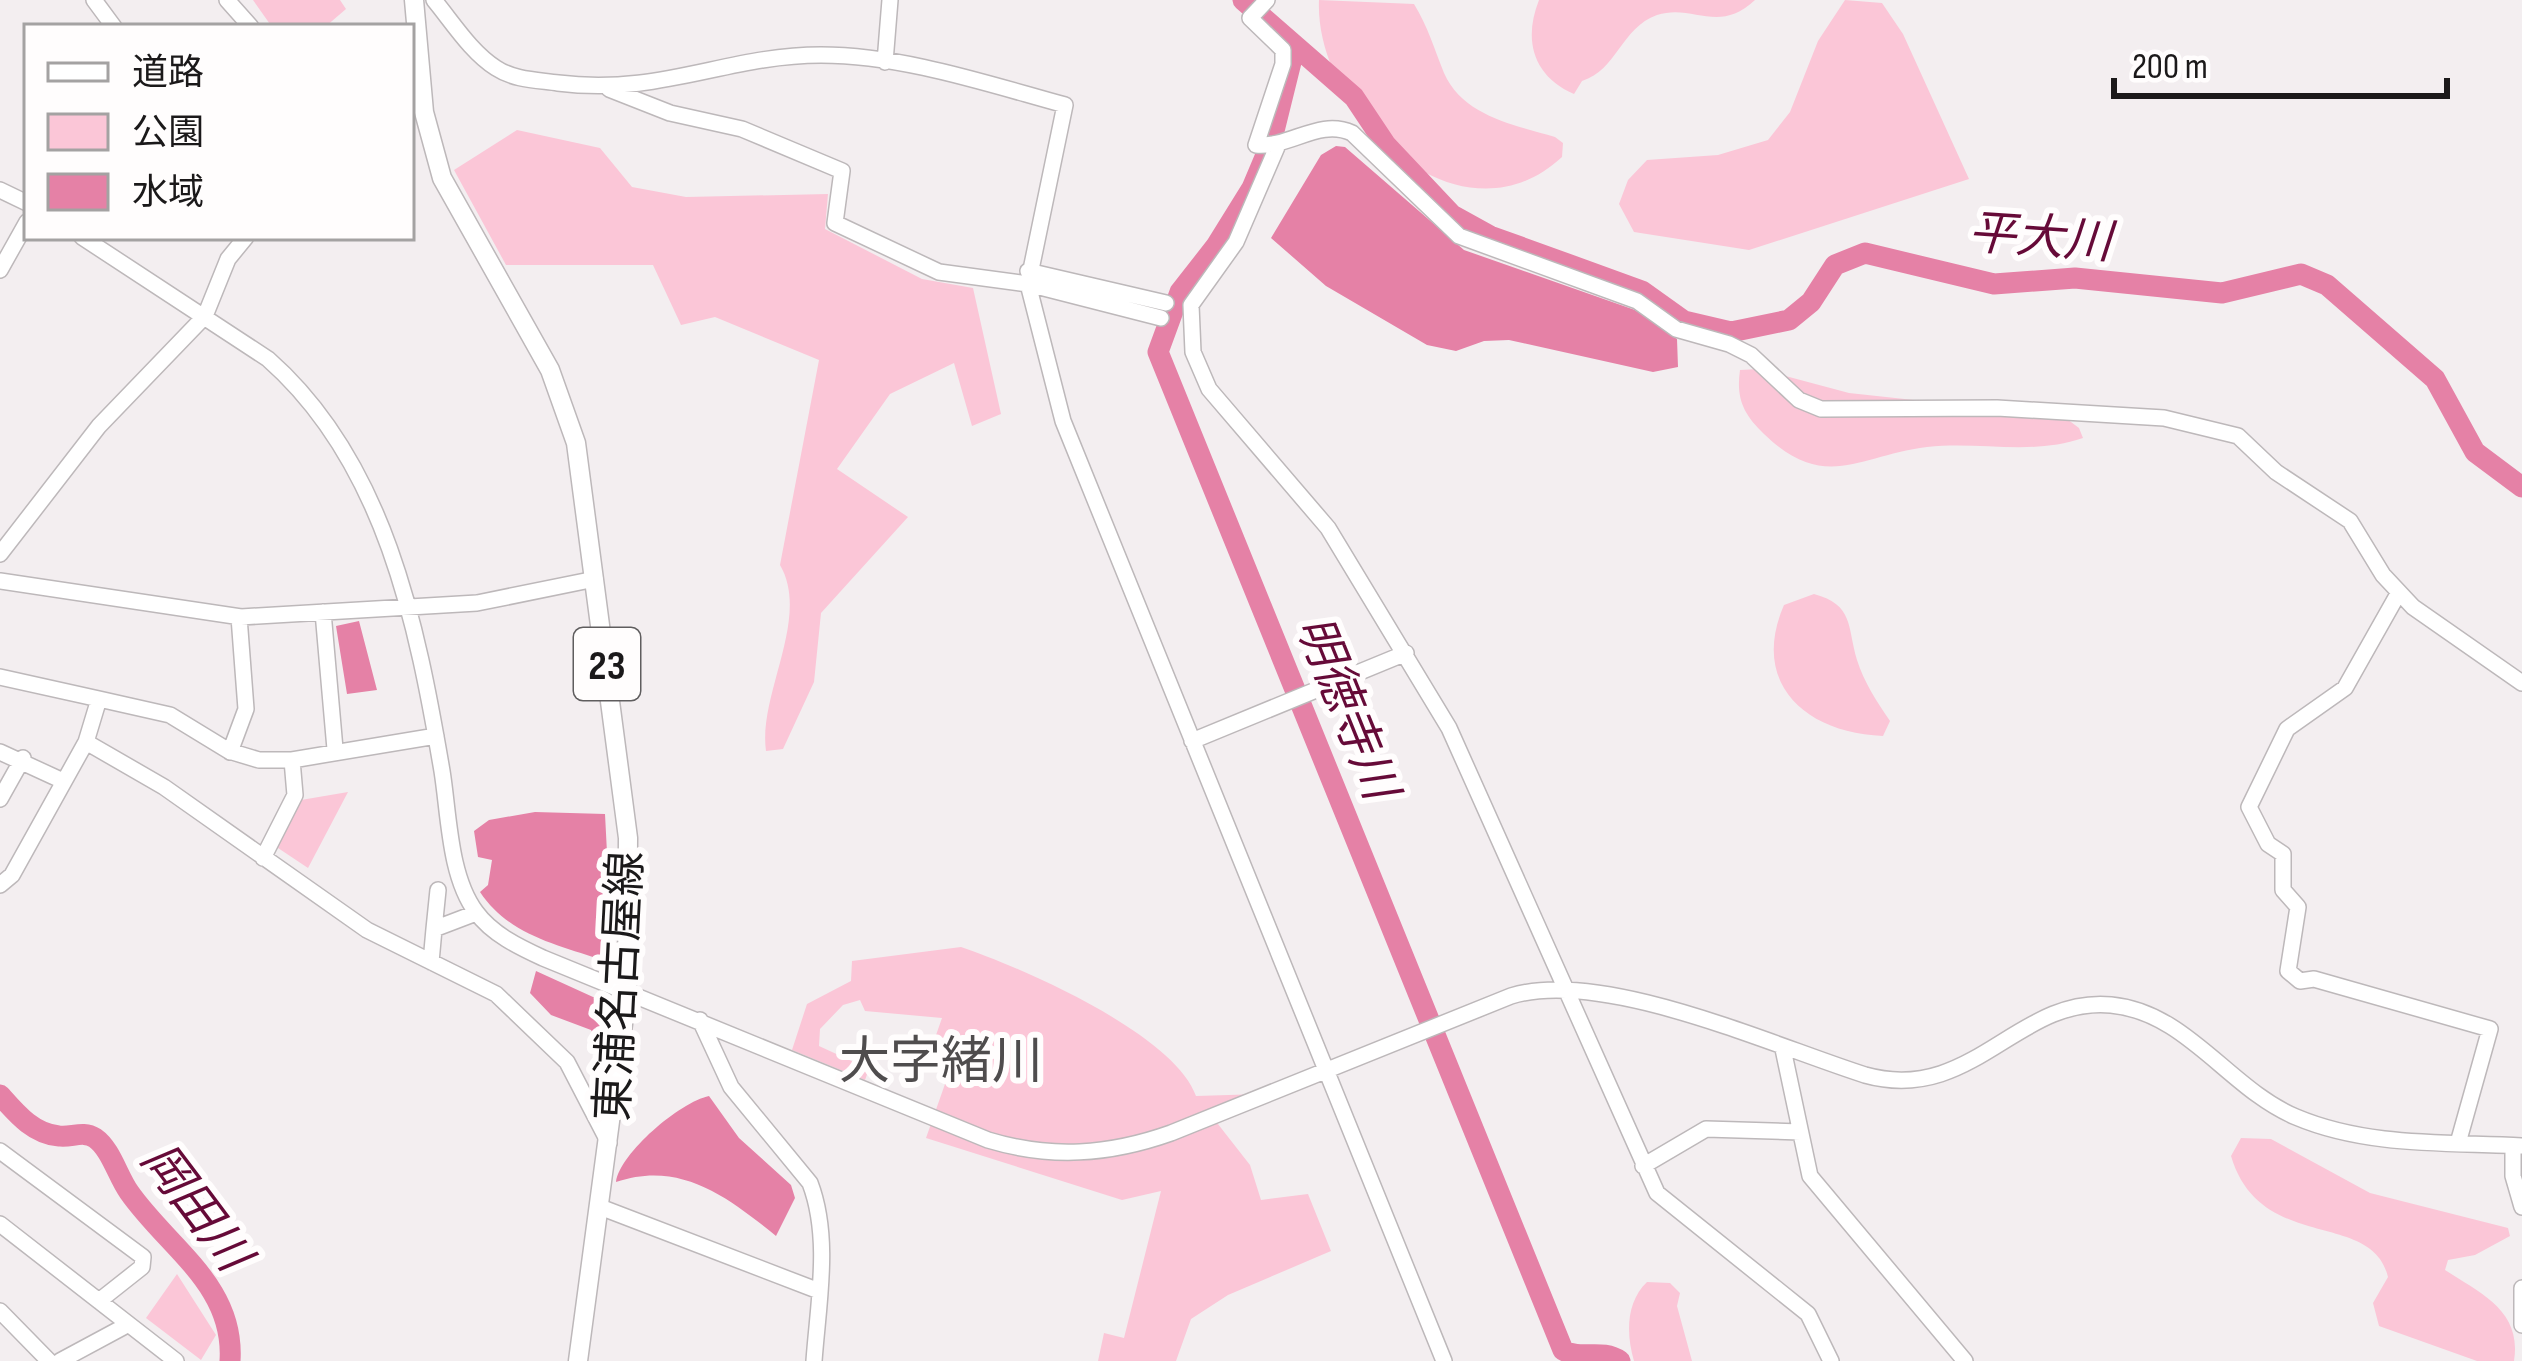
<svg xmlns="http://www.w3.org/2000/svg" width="2522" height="1361" font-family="'Sofia Sans Condensed','Noto Sans JP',sans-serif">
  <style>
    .green { fill: #fbc6d7 }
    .water { fill: #e581a6 }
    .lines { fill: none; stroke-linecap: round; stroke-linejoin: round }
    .river { stroke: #e581a6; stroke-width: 21 }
    .minor-casing { stroke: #bdb8ba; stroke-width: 18 }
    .major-casing { stroke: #bdb8ba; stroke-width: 21 }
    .minor { stroke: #fff; stroke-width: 15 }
    .major { stroke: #fff; stroke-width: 18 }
    .labels { text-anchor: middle; stroke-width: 12; stroke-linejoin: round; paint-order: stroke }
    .shield { fill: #fffdfd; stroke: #5f5d5e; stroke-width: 3 }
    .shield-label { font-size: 42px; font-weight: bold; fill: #1b191a }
    .street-label { font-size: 45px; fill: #1b191a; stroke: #fffdfd }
    .water-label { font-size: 48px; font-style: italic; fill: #660a38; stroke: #fffdfd }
    .quarter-label { font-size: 51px; fill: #4f4c4d; stroke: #fffdfd }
  </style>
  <rect width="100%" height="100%" fill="#f3eef0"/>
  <path class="green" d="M253,0H340L346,9L325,27H272Z
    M1319,0L1414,4C1428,27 1434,48 1444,73C1463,116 1514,125 1555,137L1563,143L1562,157C1460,252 1314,113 1319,0Z
    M1539,0H1755C1718,35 1693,3 1657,15C1621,28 1617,70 1582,81L1574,94C1533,76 1523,40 1539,0Z
    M1845,0L1882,3L1903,34L1969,179L1749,250L1634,232L1619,204L1628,180L1647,160L1718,155L1768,140L1790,112L1818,41Z
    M517,130L600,148L632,187L686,197L828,194L825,229L922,279L973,288L1001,414L972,426L954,363L890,394L837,469L908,517L821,613L814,682L783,749L766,751C758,694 811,618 780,565L819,360L715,317L681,325L653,265H506L454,170Z
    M1759,369L1849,393L2063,416L2079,428L2083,438C2030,456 1981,441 1927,447C1860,455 1825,493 1764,434C1743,414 1736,398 1740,370Z
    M1814,594C1854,605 1847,626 1857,660C1864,682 1877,702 1890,721L1883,736C1805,733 1750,683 1784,605Z
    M348,792L308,868L272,844L301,800Z
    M961,947C1023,968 1174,1034 1196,1096L1261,1094L1214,1119L1250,1165L1261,1200L1308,1194L1331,1251L1228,1295L1191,1319L1176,1361H1098L1104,1333L1124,1338L1161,1191L1122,1200L926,1138L951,1067L929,1055L942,1018L865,1011L860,1000L843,1005L820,1029L819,1046L869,1069L865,1080L792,1050L807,1004L851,981L852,961Z
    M2241,1138L2271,1139L2370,1193L2508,1228L2510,1236L2475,1255L2448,1260L2445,1270C2482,1294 2522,1311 2514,1361H2477L2379,1326L2373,1303L2388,1277C2372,1209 2260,1254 2231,1156Z
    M177,1274L216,1335L201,1360L146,1318Z
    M1647,1282L1670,1283L1680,1293L1677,1306L1692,1361H1634C1626,1334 1626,1302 1647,1282Z"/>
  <path class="water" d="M1336,146L1345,147L1464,250L1635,310L1677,339L1678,367L1653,372L1509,340L1484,341L1456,351L1427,345L1326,286L1271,238L1321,155Z
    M359,621L377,690L347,694L336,626Z
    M535,812L605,814L612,950L599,959C554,944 508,934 480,892L488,885L492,860L478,857L474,831L489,820Z
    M536,971L604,1002L609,1028L605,1054L591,1030L551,1015L530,993Z
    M709,1096L739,1138L791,1185L795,1198L776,1236C728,1197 680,1160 616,1182C620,1153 680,1102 709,1096Z"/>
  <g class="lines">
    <path class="river" d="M1243,0L1354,97L1386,145L1452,215L1490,236L1642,291L1684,321L1731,332L1789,320L1811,302L1835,265L1865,253L1994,284L2075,278L2222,293L2301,274L2327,285L2435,379L2475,452L2522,487
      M1294,50L1271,143L1252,188L1216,246L1180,292L1158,352L1563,1350C1581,1361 1601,1348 1620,1361
      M0,1095C16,1113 33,1134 59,1136C71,1138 83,1130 95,1138C111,1149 118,1177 129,1192C168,1248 235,1285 230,1361"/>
    <defs>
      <path id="minor" d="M94,0L114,27
        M227,0L251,27
        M434,0C453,23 471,52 496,68C514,80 537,80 558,83C661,96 727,55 821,55C902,55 988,84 1065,105L1028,284L1063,421L1444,1361
        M1267,0L1250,18L1283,50V64L1256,145C1290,148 1319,118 1352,133L1459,236L1637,301L1676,329L1729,344L1751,355L1799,400L1821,409L1997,408L2164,418L2238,436L2276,472L2350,521L2383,575L2413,607L2522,683
        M885,62L890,0
        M609,89L670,113L742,129L842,171L835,223L939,272L1028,284L1161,318
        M1277,147L1236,242L1191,305L1193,352L1209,389L1328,528L1449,728L1657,1193L1808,1314L1831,1361
        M0,190L27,203
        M82,237L268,359C385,462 417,624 442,771C449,814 449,876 476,912C492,934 519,947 543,958L988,1140C1051,1159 1109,1155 1171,1133L1511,996C1602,968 1771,1045 1865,1075C1972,1105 2017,996 2111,1005C2187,1012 2229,1089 2296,1117C2367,1147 2447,1142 2522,1146
        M0,270L27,222
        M1028,271L1166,303
        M0,554L99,426L205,316L228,259L246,237
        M0,581L241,617L477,603L595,579
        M2398,594L2345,688L2287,729L2249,807L2268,844L2283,854V890L2298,907L2288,971L2300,981L2314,979L2490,1029L2458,1143
        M323,612L335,749
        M0,677L99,699L86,742L12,875L0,885
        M99,699L170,715L229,751L259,760H292L436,736
        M1192,741L1406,653
        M86,742L164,787L367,930L496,994L567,1062L609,1143
        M0,752L63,781
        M230,752L246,709L239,617
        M0,799L23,758
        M263,858L295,795L292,760
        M434,929L438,890
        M431,962L434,929L476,913
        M700,1020L731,1087L810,1183C831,1238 818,1304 814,1361
        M1783,1049L1810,1176L1965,1361
        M2513,1146V1176L2522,1207
        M0,1151L143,1257L142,1267L99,1301
        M1643,1166L1706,1129L1800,1132
        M600,1207L819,1291
        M0,1224L176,1361
        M2522,1288V1325
        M0,1311L49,1361
        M60,1361L127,1325"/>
      <path id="major" d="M414,0L424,112L442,178L550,370L576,443L628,838L627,994L578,1361"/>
    </defs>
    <use href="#minor" class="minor-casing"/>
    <use href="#major" class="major-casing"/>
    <use href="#minor" class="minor"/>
    <use href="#major" class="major"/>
  </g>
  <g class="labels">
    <rect class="shield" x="574" y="628" width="66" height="72" rx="9"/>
    <g class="shield-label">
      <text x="607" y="679">23</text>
    </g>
    <g class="street-label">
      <text transform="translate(618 986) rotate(-87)" y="16">東浦名古屋線</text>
    </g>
    <g class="water-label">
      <text transform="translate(2040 236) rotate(4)" y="17">平大川</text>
      <text transform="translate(1348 707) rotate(68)" y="17">明徳寺川</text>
      <text transform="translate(197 1206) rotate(53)" y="17">岡田川</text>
    </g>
    <g class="quarter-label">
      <text x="941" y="1078">大字緒川</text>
    </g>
  </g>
  <rect x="24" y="24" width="390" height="216" fill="#fffdfd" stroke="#a4a2a2" stroke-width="3"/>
  <rect x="48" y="63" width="60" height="18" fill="#ffffff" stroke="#a4a2a2" stroke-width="3"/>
  <text x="132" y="84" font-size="36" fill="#1b191a">道路</text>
  <rect x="48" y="114" width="60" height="36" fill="#fbc6d7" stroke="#a4a2a2" stroke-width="3"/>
  <text x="132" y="144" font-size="36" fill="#1b191a">公園</text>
  <rect x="48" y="174" width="60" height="36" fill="#e581a6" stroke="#a4a2a2" stroke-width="3"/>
  <text x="132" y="204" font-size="36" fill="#1b191a">水域</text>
  <path d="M2114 78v18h333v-18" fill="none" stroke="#1b191a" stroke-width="6"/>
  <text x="2132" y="78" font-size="36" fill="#1b191a" stroke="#fffdfd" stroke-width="9" paint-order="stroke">200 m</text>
</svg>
